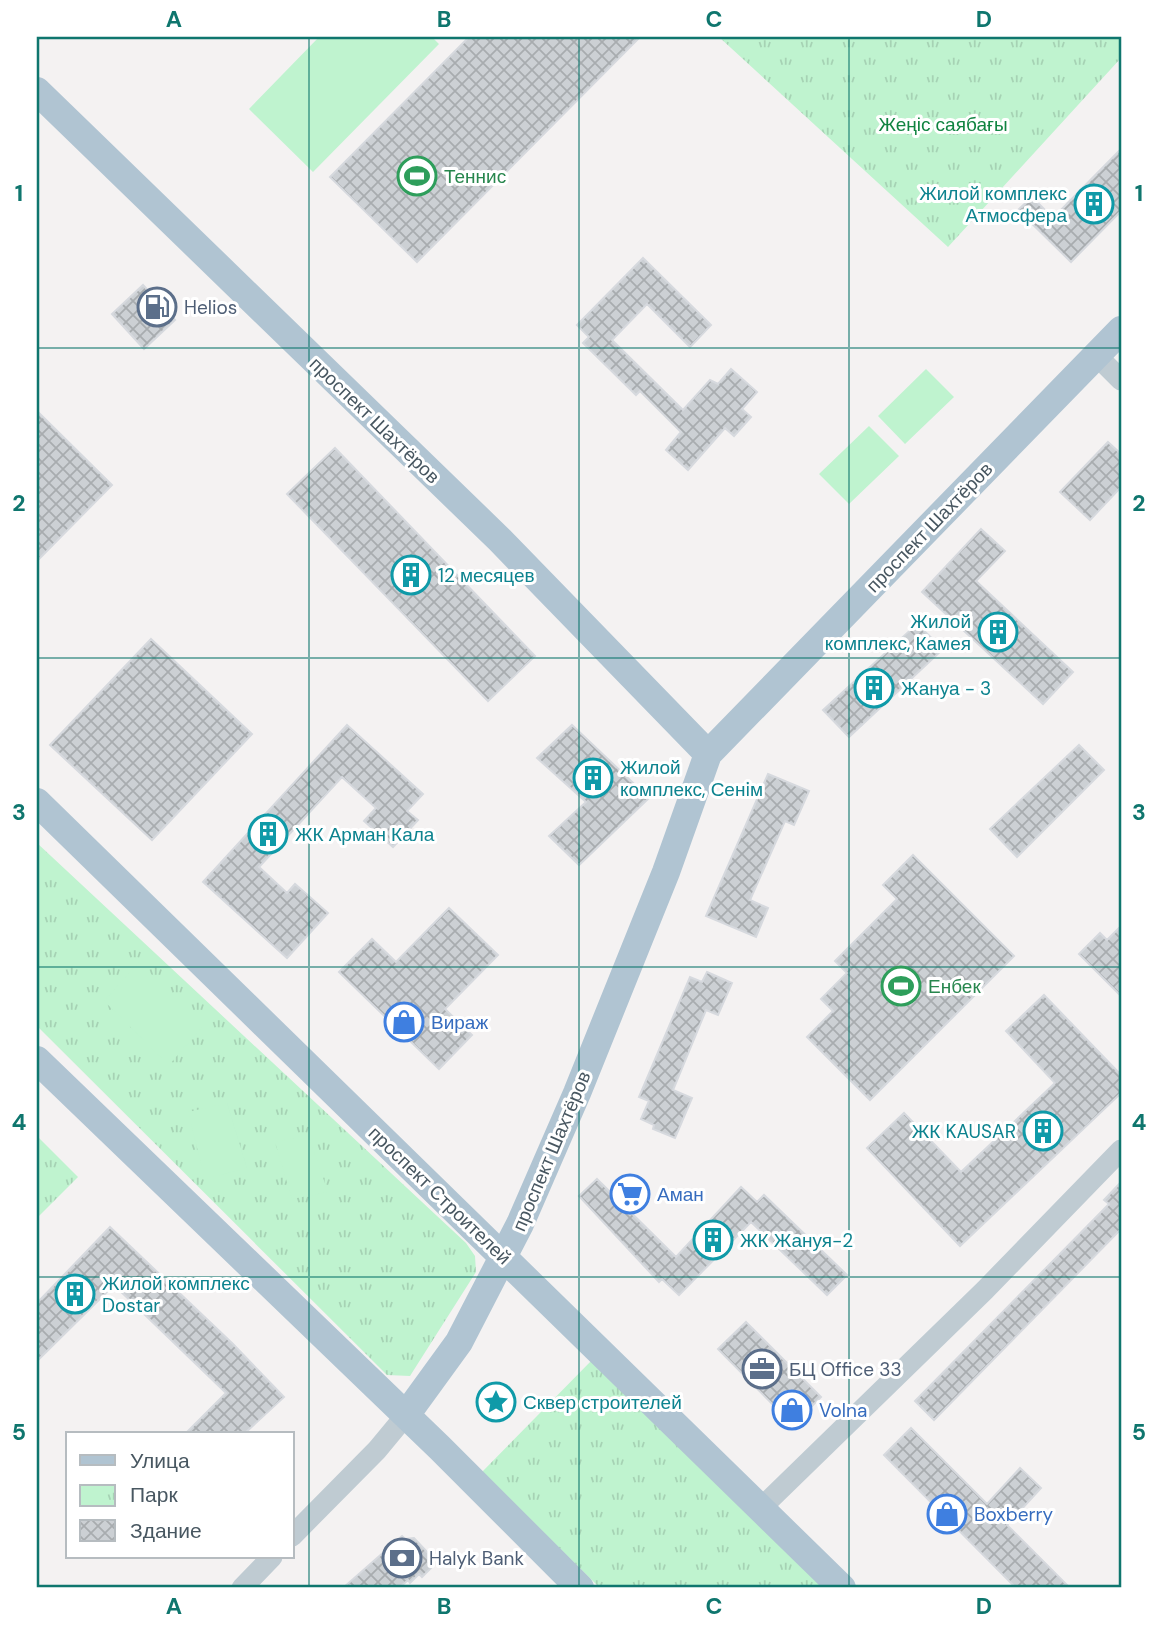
<svg xmlns="http://www.w3.org/2000/svg" width="1158" height="1625" font-family="'DM Sans',sans-serif">
  <style>
    .park { fill: url(#park-tufts) }
    .pitch { fill: #bff3cf }
    .building { fill: url(#building-cross-hatch); stroke: #d6d9de; stroke-width: 2 }
    .lines { fill: none; stroke-linecap: round; stroke-linejoin: round }
    .minor { stroke: #bfcbd2; stroke-width: 21 }
    .major { stroke: #b0c4d2; stroke-width: 28 }
    .grid { fill: none; stroke: #0f766e; stroke-width: 2; stroke-opacity: 0.55 }
    .labels { text-anchor: middle; stroke-width: 6; stroke-linejoin: round; paint-order: stroke }
    .park-label { font-size: 19px; fill: #118441; stroke: #fff }
    .leisure-label { font-size: 19px; fill: #27864d; stroke: #fff; text-anchor: start }
    .culture-label { font-size: 19px; fill: #0d838f; stroke: #fff; text-anchor: start }
    .service-label { font-size: 19px; fill: #4e5e75; stroke: #fff; text-anchor: start }
    .street-label { font-size: 19px; fill: #485761; stroke: #fff }
    .shop-label { font-size: 19px; fill: #366cbe; stroke: #fff; text-anchor: start }
    .neatline { fill: none; stroke: #0f766e; stroke-width: 2.5 }
    .grid-label { font-size: 23px; text-anchor: middle; font-weight: bold; fill: #0f766e }
  </style>
  <defs>
    <pattern id="park-tufts" width="24" height="20" patternUnits="userSpaceOnUse" patternTransform="scale(1.75)"><rect width="24" height="20" fill="#bff3cf"/><path d="M3 7l-1-3M5 7V3M7 7l1-3M15 17l-1-3M17 17v-4M19 17l1-3" fill="none" stroke="#a6d2b4"/></pattern>
    <pattern id="building-cross-hatch" width="8" height="8" patternUnits="userSpaceOnUse" patternTransform="scale(1.75)"><rect width="8" height="8" fill="#ccd0d4"/><path d="M0 0l8 8M0 8l8-8" fill="none" stroke="#a8acaf"/></pattern>
  </defs>
  <rect width="100%" height="100%" fill="#f4f2f2"/>
  <path class="park" d="M719,37H1121V58L948,247Z
    M37,843L466,1243L475,1256L476,1272L410,1376L387,1375L37,1026Z
    M37,1136L78,1177L37,1218Z
    M592,1360L825,1588H600L482,1472Z"/>
  <path class="pitch" d="M319,37H432L439,44L313,172L249,109Z
    M926,369L954,397L905,444L878,416Z
    M869,426L899,456L849,504L819,474Z
    M139,962L203,1026L169,1065L104,1001Z
    M227,1103L247,1168L205,1179L188,1112Z
    M308,1135L328,1192L292,1199L275,1142Z"/>
  <path class="building" d="M469,37H640L417,262L330,177Z
    M1121,149V211L1071,262L1018,210L1032,197L1053,218Z
    M643,258L711,325L690,347L647,304L612,340L683,410L710,380L718,384L731,369L757,392L742,409L751,417L734,436L725,428L688,470L666,450L681,432L640,391L636,395L583,343L589,337L577,325Z
    M143,285L175,320L144,349L112,314Z
    M37,411L112,485L37,561Z
    M1108,442L1121,454V487L1090,520L1060,492Z
    M335,448L535,656L488,701L287,494Z
    M981,529L1005,551L976,581L1073,672L1043,704L922,592Z
    M917,624L943,649L849,737L823,710Z
    M151,639L252,734L152,840L50,745Z
    M347,725L423,794L407,811L418,820L393,847L364,821L376,808L342,777L259,867L287,893L295,884L328,913L287,958L203,882Z
    M572,725L649,798L579,865L549,836L586,802L537,758Z
    M1079,745L1104,770L1017,857L990,829Z
    M768,774L809,791L794,825L785,821L750,900L768,908L756,937L706,916Z
    M913,855L1014,956L870,1100L807,1037L833,1011L821,999L847,973L835,961L897,899L883,885Z
    M449,908L498,955L445,1009L472,1035L439,1069L339,972L372,939L396,962Z
    M1121,926V996L1079,954L1100,933L1107,940Z
    M707,972L732,983L718,1015L706,1010L673,1090L692,1098L675,1138L653,1129L654,1125L641,1119L649,1101L639,1097L690,977L702,982Z
    M1044,995L1121,1075V1093L960,1246L867,1148L904,1113L961,1172L1055,1083L1006,1031Z
    M597,1179L676,1257L741,1187L757,1202L764,1195L847,1275L827,1295L751,1222L679,1295L662,1279L659,1282L579,1196Z
    M1121,1182V1229L934,1420L915,1401L1109,1204L1104,1200Z
    M110,1227L233,1344L284,1397L244,1434H185L226,1393L114,1285L37,1361V1303Z
    M746,1322L821,1397L793,1425L718,1349Z
    M911,1428L987,1504L1020,1468L1041,1488L1007,1525L1070,1588H1016L884,1455Z
    M402,1536L405,1539L414,1538L428,1553V1562L432,1567L422,1577L419,1574L410,1583L408,1580L399,1588H343Z"/>
  <g class="lines">
    <path class="minor" d="M1096,355L1121,380
      M761,1508L985,1290L1121,1150
      M292,1536L377,1450L406,1415
      M242,1588L272,1557"/>
    <path class="major" d="M37,91L500,540L708,754
      M37,802L842,1588
      M37,1060L440,1448L580,1588
      M406,1415L459,1342L520,1224L577,1093L666,872L708,754L1121,330"/>
  </g>
  <path class="grid" d="M309,37V1588M579,37V1588M849,37V1588M37,348H1121M37,658H1121M37,967H1121M37,1277H1121"/>
  <defs>
    <symbol id="stadium-ring" viewBox="-11 -11 22 22"><circle r="9.5" fill="#fff" stroke="#2e9e5b" stroke-width="1.5"/><path d="M0-5a6.5 5 0 1 0 0 10a6.5 5 0 1 0 0-10ZM-3.5-1.8h7v3.6h-7Z" fill="#2e9e5b"/></symbol>
    <symbol id="building-ring" viewBox="-11 -11 22 22"><circle r="9.5" fill="#fff" stroke="#0f9aa8" stroke-width="1.5"/><path d="M-4-6H4V6H1V3H-1V6H-4ZM-2.5-4.3h1.7v1.8h-1.7ZM.8-4.3h1.7v1.8H.8ZM-2.5-1h1.7V.8h-1.7ZM.8-1h1.7V.8H.8Z" fill="#0f9aa8"/></symbol>
    <symbol id="fuel-ring" viewBox="-11 -11 22 22"><circle r="9.5" fill="#fff" stroke="#5c6f8a" stroke-width="1.5"/><path d="M-5.5-6h7V0h2V4h1.3V-2.5L3-4.5l.8-.8L6-3V5H2.5V1h-1V6h-7ZM-4.2-4.7v3.2H.2V-4.7Z" fill="#5c6f8a"/></symbol>
    <symbol id="shop-ring" viewBox="-11 -11 22 22"><circle r="9.5" fill="#fff" stroke="#3f7fe0" stroke-width="1.5"/><path d="M-5-2.5h2.3a2.7 3.5 0 0 1 5.4 0H5L5.5 6h-11ZM-1.5-2.5h3a1.5 2.3 0 0 0-3 0Z" fill="#3f7fe0"/></symbol>
    <symbol id="supermarket-ring" viewBox="-11 -11 22 22"><circle r="9.5" fill="#fff" stroke="#3f7fe0" stroke-width="1.5"/><path d="M-6-5.5h2.5l.6 2H6L4.5 2H-2.5L-4.4-4H-6ZM-1.5 3.2a1.3 1.3 0 1 0 .1 0ZM3 3.2a1.3 1.3 0 1 0 .1 0Z" fill="#3f7fe0"/></symbol>
    <symbol id="office-ring" viewBox="-11 -11 22 22"><circle r="9.5" fill="#fff" stroke="#5c6f8a" stroke-width="1.5"/><path d="M-6-3h4V-5.5h4V-3h4V5H-6ZM-1-4.5V-3h2v-1.5ZM-6 0V1H6V0Z" fill="#5c6f8a"/></symbol>
    <symbol id="sight-ring" viewBox="-11 -11 22 22"><circle r="9.5" fill="#fff" stroke="#0f9aa8" stroke-width="1.5"/><path d="M0-6L1.8-2.2L6-1.7L2.9 1.2L3.7 5.4L0 3.3L-3.7 5.4L-2.9 1.2L-6-1.7L-1.8-2.2Z" fill="#0f9aa8"/></symbol>
    <symbol id="bank-ring" viewBox="-11 -11 22 22"><circle r="9.5" fill="#fff" stroke="#5c6f8a" stroke-width="1.5"/><path d="M-6-4H6V4H-6ZM0-2.3a2.3 2.3 0 1 0 0 4.6a2.3 2.3 0 1 0 0-4.6Z" fill="#5c6f8a"/></symbol>
  </defs>
  <g fill-rule="evenodd">
    <use href="#stadium-ring" x="395" y="154" width="44" height="44"/>
    <use href="#building-ring" x="1072" y="182" width="44" height="44"/>
    <use href="#fuel-ring" x="135" y="285" width="44" height="44"/>
    <use href="#building-ring" x="389" y="553" width="44" height="44"/>
    <use href="#building-ring" x="976" y="610" width="44" height="44"/>
    <use href="#building-ring" x="852" y="666" width="44" height="44"/>
    <use href="#building-ring" x="571" y="756" width="44" height="44"/>
    <use href="#building-ring" x="246" y="812" width="44" height="44"/>
    <use href="#stadium-ring" x="879" y="964" width="44" height="44"/>
    <use href="#shop-ring" x="382" y="1000" width="44" height="44"/>
    <use href="#building-ring" x="1021" y="1109" width="44" height="44"/>
    <use href="#supermarket-ring" x="608" y="1172" width="44" height="44"/>
    <use href="#building-ring" x="691" y="1218" width="44" height="44"/>
    <use href="#building-ring" x="53" y="1272" width="44" height="44"/>
    <use href="#office-ring" x="740" y="1347" width="44" height="44"/>
    <use href="#sight-ring" x="474" y="1380" width="44" height="44"/>
    <use href="#shop-ring" x="770" y="1388" width="44" height="44"/>
    <use href="#shop-ring" x="925" y="1492" width="44" height="44"/>
    <use href="#bank-ring" x="380" y="1536" width="44" height="44"/>
  </g>
  <g class="labels">
    <g class="park-label">
      <text x="943" y="131">Жеңіс саябағы</text>
    </g>
    <g class="leisure-label">
      <text x="444" y="183">Теннис</text>
      <text x="928" y="993">Енбек</text>
    </g>
    <g class="culture-label">
      <text x="1067" y="200" text-anchor="end">Жилой комплекс<tspan x="1067" dy="22">Атмосфера</tspan></text>
      <text x="438" y="582">12 месяцев</text>
      <text x="971" y="628" text-anchor="end">Жилой<tspan x="971" dy="22">комплекс, Камея</tspan></text>
      <text x="901" y="695">Жануа - 3</text>
      <text x="620" y="774">Жилой<tspan x="620" dy="22">комплекс, Сенiм</tspan></text>
      <text x="295" y="841">ЖК Арман Кала</text>
      <text x="1016" y="1138" text-anchor="end">ЖК KAUSAR</text>
      <text x="740" y="1247">ЖК Жануя-2</text>
      <text x="102" y="1290">Жилой комплекс<tspan x="102" dy="22">Dostar</tspan></text>
      <text x="523" y="1409">Сквер строителей</text>
    </g>
    <g class="service-label">
      <text x="184" y="314">Helios</text>
      <text x="789" y="1376">БЦ Office 33</text>
      <text x="429" y="1565">Halyk Bank</text>
    </g>
    <g class="street-label">
      <text transform="translate(375 420) rotate(44)" y="7">проспект Шахтёров</text>
      <text transform="translate(929 527) rotate(-46)" y="7">проспект Шахтёров</text>
      <text transform="translate(551 1151) rotate(-67)" y="7">проспект Шахтёров</text>
      <text transform="translate(440 1195) rotate(44)" y="7">проспект Строителей</text>
    </g>
    <g class="shop-label">
      <text x="431" y="1029">Вираж</text>
      <text x="657" y="1201">Аман</text>
      <text x="819" y="1417">Volna</text>
      <text x="974" y="1521">Boxberry</text>
    </g>
  </g>
  <rect width="1158" height="1625" fill="none" stroke="#ffffff" stroke-width="77"/>
  <rect x="66" y="1432" width="228" height="126" fill="#ffffff" stroke="#b6bcc0" stroke-width="2"/>
  <rect x="80" y="1455" width="35" height="10" fill="#b0c4d2" stroke="#b6bcc0" stroke-width="2"/>
  <text x="130" y="1468" font-size="21" fill="#485761">Улица</text>
  <rect x="80" y="1485" width="35" height="21" fill="url(#park-tufts)" stroke="#b6bcc0" stroke-width="2"/>
  <text x="130" y="1502" font-size="21" fill="#485761">Парк</text>
  <rect x="80" y="1520" width="35" height="21" fill="url(#building-cross-hatch)" stroke="#b6bcc0" stroke-width="2"/>
  <text x="130" y="1538" font-size="21" fill="#485761">Здание</text>
  <rect x="38" y="38" width="1082" height="1548" class="neatline"/>
  <g class="grid-label">
    <text x="174" y="27">A</text>
    <text x="444" y="27">B</text>
    <text x="714" y="27">C</text>
    <text x="984" y="27">D</text>
    <text x="19" y="201">1</text>
    <text x="1139" y="201">1</text>
    <text x="19" y="511">2</text>
    <text x="1139" y="511">2</text>
    <text x="19" y="820">3</text>
    <text x="1139" y="820">3</text>
    <text x="19" y="1130">4</text>
    <text x="1139" y="1130">4</text>
    <text x="19" y="1440">5</text>
    <text x="1139" y="1440">5</text>
    <text x="174" y="1614">A</text>
    <text x="444" y="1614">B</text>
    <text x="714" y="1614">C</text>
    <text x="984" y="1614">D</text>
  </g>
</svg>
